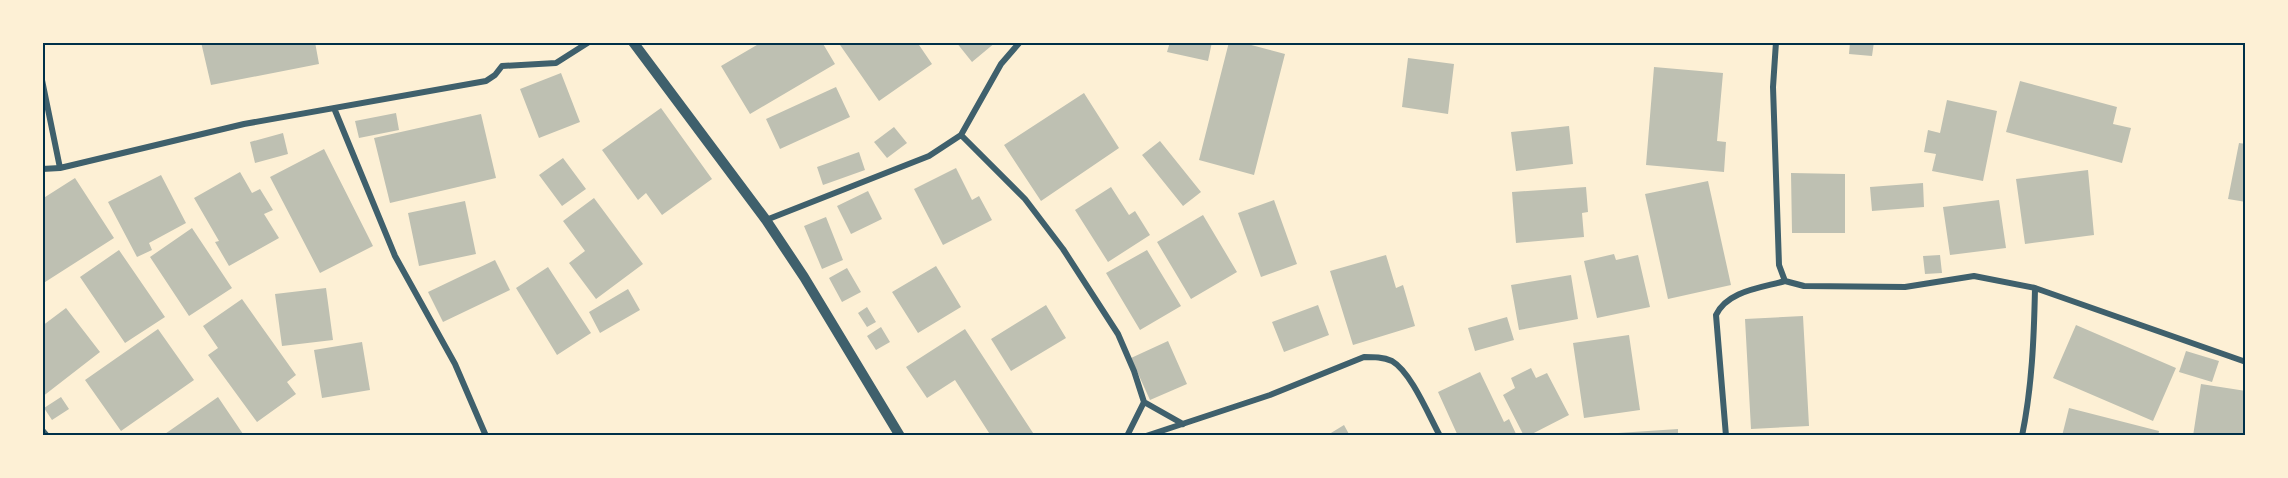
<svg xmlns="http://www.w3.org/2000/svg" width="2288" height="478" font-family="'Archivo Narrow',sans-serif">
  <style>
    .building { fill: #bec0b2 }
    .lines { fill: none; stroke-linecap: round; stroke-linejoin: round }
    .minor { stroke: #3f606c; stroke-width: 6 }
    .tertiary { stroke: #3f606c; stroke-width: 10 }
    .neatline { fill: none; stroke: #003049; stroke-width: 2 }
  </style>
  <rect width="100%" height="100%" fill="#fdf0d5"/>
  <path class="building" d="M201,42H315L319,64L211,85Z
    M762,42H822L835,64L750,114L721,66Z
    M838,42H917L932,64L879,101Z
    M956,42H996L972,62Z
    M1170,42H1212L1208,61L1167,52Z
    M1229,42H1240L1285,54L1254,175L1199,160Z
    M1850,42H1874L1872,56L1849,54Z
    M1408,58L1454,64L1448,114L1402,107Z
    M1654,67L1723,73L1717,141L1726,142L1724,172L1646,165Z
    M561,73L580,122L539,138L520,89Z
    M2020,81L2117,107L2113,124L2131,128L2122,163L2006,132Z
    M836,87L850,117L780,149L766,119Z
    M1084,93L1119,148L1041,201L1004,145Z
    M1947,100L1997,111L1983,181L1932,171L1936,154L1924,152L1928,130L1940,133Z
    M661,108L712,179L662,215L646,193L638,200L602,150Z
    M396,113L399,130L359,138L355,121Z
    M481,114L496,178L390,203L374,138Z
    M1569,126L1573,164L1516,171L1511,132Z
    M894,127L907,143L887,158L874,142Z
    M283,133L288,154L255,163L250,142Z
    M1160,141L1201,192L1183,206L1142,155Z
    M2239,143L2246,144V202L2228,199Z
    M324,149L373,246L320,273L270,177Z
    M859,152L865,170L823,185L817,167Z
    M563,158L586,189L562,206L539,175Z
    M956,168L972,200L979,196L992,220L943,245L914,189Z
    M2088,170L2094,235L2025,244L2016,179Z
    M240,172L252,193L260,189L273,210L264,214L279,238L229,266L215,242L219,241L194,198Z
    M1791,173L1845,174V233H1792Z
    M161,175L186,223L149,243L152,250L137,257L108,202Z
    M75,178L114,238L42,284V199Z
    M1708,181L1731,285L1668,299L1645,194Z
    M1923,183L1924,207L1872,211L1870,187Z
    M1111,187L1129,215L1135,211L1150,235L1108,262L1075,210Z
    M1586,187L1588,212L1582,213L1584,237L1516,243L1512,192Z
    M868,191L882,219L851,234L837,206Z
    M594,198L643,264L596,299L569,263L585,251L563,221Z
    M1274,200L1297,264L1261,277L1238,213Z
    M1999,200L2006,248L1950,255L1943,207Z
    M465,201L476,254L419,266L408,213Z
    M1203,215L1237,272L1191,299L1157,242Z
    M826,217L843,260L822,269L804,226Z
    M192,228L232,288L189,316L150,257Z
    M119,250L165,317L125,343L80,277Z
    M1147,250L1181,306L1140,330L1106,273Z
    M1614,254L1616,260L1638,255L1650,307L1597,318L1584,261Z
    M1386,255L1396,288L1403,285L1415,326L1353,345L1330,271Z
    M1940,255L1942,273L1925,274L1923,256Z
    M495,260L510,290L443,322L428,292Z
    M936,266L961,307L918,333L892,292Z
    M548,267L591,333L557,355L516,288Z
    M847,268L861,292L842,302L829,278Z
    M1571,275L1578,319L1519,330L1511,285Z
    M326,288L333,340L282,346L275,294Z
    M628,289L640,310L600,333L589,312Z
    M242,299L296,375L287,382L296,394L257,422L208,355L218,348L203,326Z
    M1046,305L1066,338L1011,371L991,339Z
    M1318,305L1329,335L1284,352L1272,322Z
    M867,307L876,322L867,327L858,313Z
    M66,308L100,352L42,397V326Z
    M1803,316L1809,426L1751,429L1745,319Z
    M1507,317L1514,340L1475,351L1468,328Z
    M2076,325L2176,368L2153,421L2053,378Z
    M881,327L890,342L876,350L867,336Z
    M158,329L194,380L121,431L85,380Z
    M965,329L1035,436H991L955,380L927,398L906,367Z
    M1629,335L1640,410L1584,418L1573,343Z
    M1168,341L1187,384L1150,400L1131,358Z
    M362,342L370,390L322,398L314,350Z
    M2186,351L2219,361L2212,382L2179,372Z
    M1531,368L1536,378L1547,373L1569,415L1528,436H1524L1503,395L1515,388L1511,378Z
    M1480,372L1504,422L1509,419L1517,436H1458L1438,392Z
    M2201,384L2246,391V436H2193Z
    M61,397L69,409L52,420L44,408Z
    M218,397L243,434L240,436H162Z
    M2069,408L2159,431L2158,436H2062Z
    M1344,425L1350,436H1326Z
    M1678,429V436H1618V433Z"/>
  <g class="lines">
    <path class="minor" d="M1776,42L1773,87L1779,265L1785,281L1804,286L1905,287L1974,276L2035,288L2246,362
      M42,80L60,168
      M334,108L395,256L455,364L486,436
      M961,135L1025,199L1063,249L1118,334L1134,371L1144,402L1183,424
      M42,169L60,168L244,124L486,81L495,75L502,66L556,63L589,42
      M766,220L929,156L961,135L1001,64L1020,42
      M42,430L47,436
      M1127,436L1144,402
      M1146,436L1270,395L1364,357C1374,357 1383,357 1392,361C1411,372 1429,416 1440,436
      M1726,436L1716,315C1727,291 1760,288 1785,281
      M2022,436C2032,387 2034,338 2035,288"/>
    <path class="tertiary" d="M633,42L766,220L804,277L900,436"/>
  </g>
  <rect width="2288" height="478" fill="none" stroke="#fdf0d5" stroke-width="87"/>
  <rect x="44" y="44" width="2200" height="390" class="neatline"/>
</svg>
